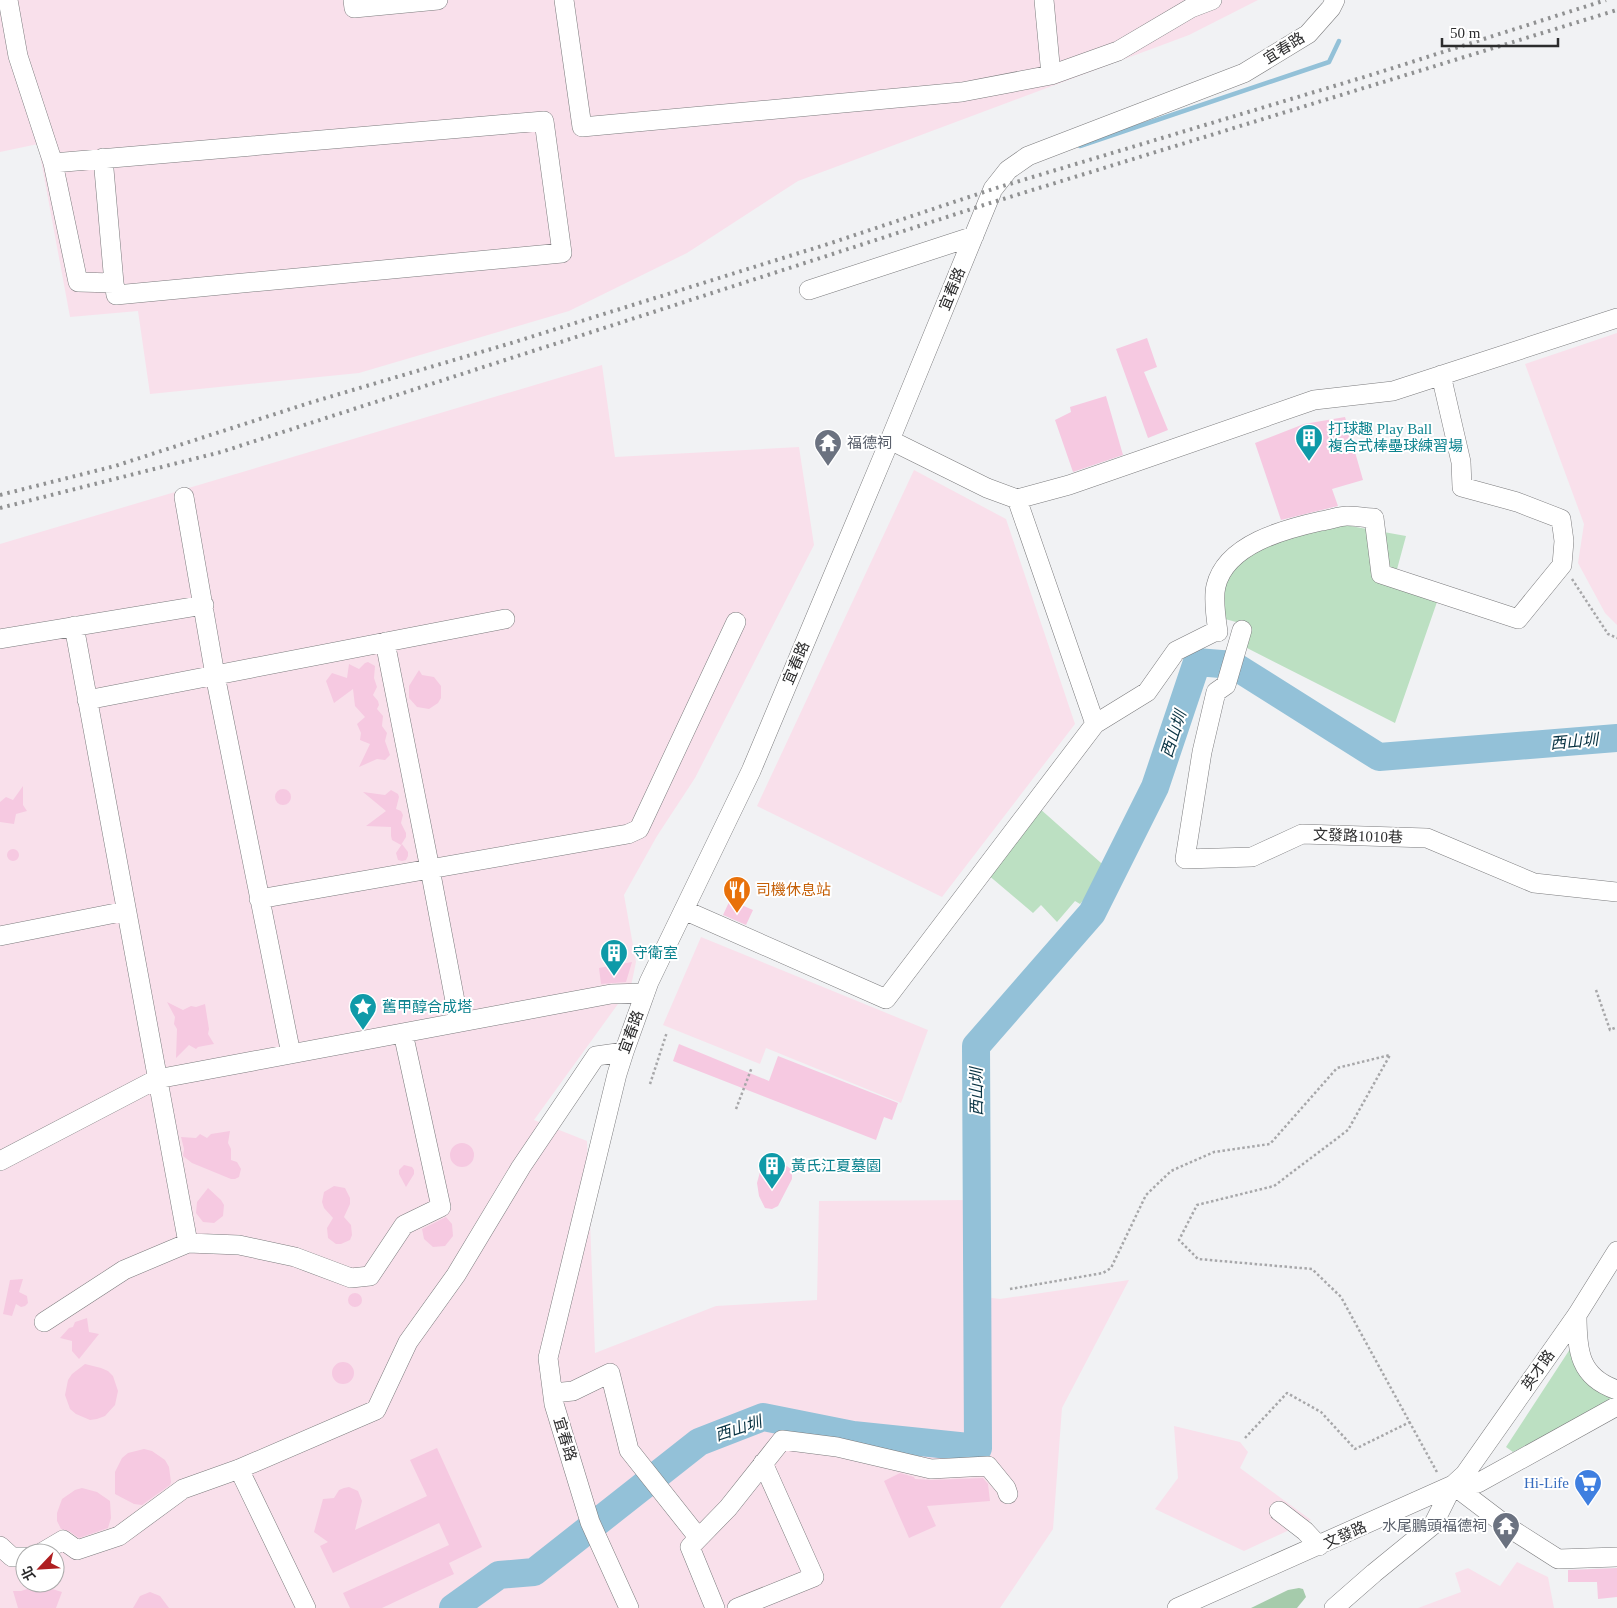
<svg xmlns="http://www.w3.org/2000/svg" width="1617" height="1608" font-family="'Times New Roman','Noto Sans TC',serif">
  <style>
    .industrial { fill: #f9e0eb; fill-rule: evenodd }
    .green { fill: #bce0c2 }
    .forest { fill: #a5cbab }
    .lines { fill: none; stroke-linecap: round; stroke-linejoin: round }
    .stream { stroke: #93c1d8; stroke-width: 4.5 }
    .river { stroke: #93c1d8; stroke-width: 28 }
    .building { fill: #f6c9e1 }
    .minor-casing { stroke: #7b7b7d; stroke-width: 20 }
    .path { stroke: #a7a7a9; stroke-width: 2.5; stroke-dasharray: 2.5 2.5; stroke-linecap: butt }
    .minor { stroke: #fff; stroke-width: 19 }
    .rail { stroke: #909192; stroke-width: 4; stroke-dasharray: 2.5 5; stroke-linecap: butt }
    .labels { text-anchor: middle; stroke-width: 4; stroke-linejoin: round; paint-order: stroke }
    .street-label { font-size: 15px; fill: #2c2c2d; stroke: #fff }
    .culture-label { font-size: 15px; fill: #0d838f; stroke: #fff; text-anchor: start }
    .worship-label { font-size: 15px; fill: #5b616d; stroke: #fff; text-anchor: start }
    .food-label { font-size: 15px; fill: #c56008; stroke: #fff; text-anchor: start }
    .shop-label { font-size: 15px; fill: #366cbe; stroke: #fff; text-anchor: end }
    .water-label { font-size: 16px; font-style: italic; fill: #093343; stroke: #fff }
  </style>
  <rect width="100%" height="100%" fill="#f1f2f4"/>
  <path class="industrial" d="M0,0H1258L1189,35L798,181L687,253L569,311L359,373L150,394L138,311L70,317L38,144L0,152Z
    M1617,333V625L1605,613L1578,563L1584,524L1525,364Z
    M602,365L615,457L799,447L814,545L695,778L657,836L624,895L636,962L631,986L534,1120L587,1141L595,1353L716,1306L817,1300L819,1201L971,1200L969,1295L1000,1299L1129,1280L1062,1408L1053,1529L1000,1608H0V544ZM25,1553H55V1583H25Z
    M914,470L1006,519L1075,724L942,897L757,806Z
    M701,937L928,1030L901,1103L766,1048L760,1064L663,1025Z
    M1174,1426L1240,1442L1248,1452L1240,1468L1311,1520L1244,1551L1155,1509L1178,1478Z
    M1517,1562L1548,1577L1554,1608H1418L1461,1592L1455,1573L1468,1568L1500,1586Z"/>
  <path class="green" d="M1339,524L1406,536L1393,584L1437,602L1395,723L1245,647L1251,626L1225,619L1223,611V580L1250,550Z
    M1039,808L1109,870L1080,904L1075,901L1057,922L1041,905L1033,913L987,874Z
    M1572,1346L1613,1395L1612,1401L1513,1452L1506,1447Z"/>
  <path class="forest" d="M1299,1588L1303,1589L1306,1597L1297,1608H1251L1288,1590Z"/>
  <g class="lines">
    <path class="stream" d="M1080,146L1329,62L1339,41"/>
    <path class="river" d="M453,1608L499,1575L534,1572L699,1442L763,1417L853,1435L978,1448L976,1046L1092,913L1155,787L1197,662L1233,665L1379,757L1617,738"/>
  </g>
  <path class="building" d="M1147,338L1157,367L1144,372L1168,430L1148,438L1116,349Z
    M1106,396L1123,455L1073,472L1055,420L1071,412L1070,407Z
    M1345,417L1363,480L1332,489L1338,506L1281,520L1255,443L1304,424Z
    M368,662L375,666L374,678L377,687L373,695L378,701L379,705L377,709L383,716L382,726L387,733L385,741L390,755L385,760L377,759L359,767L370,744L360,740L361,733L357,724L365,717L355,706L353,689L334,703L326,681L332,673L347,678L349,664L359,669L365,663Z
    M419,670L422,675L434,677L441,686V698L438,703L429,709L417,707L409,698V686Z
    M23,786V805L27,811L16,814L14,824L0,822V802L6,797L13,800Z
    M275 797a8 8 0 1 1 16 0a8 8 0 1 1-16 0Z
    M391,790L398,794L399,797L396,809L401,811L403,815L401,823L406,833V837L401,845L392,840L391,836V827L366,826L386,811L363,792L385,795Z
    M402,844L408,852V856L406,860L402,861L398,860L396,853Z
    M7 855a6 6 0 1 1 12 0a6 6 0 1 1-12 0Z
    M730,900L753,910L746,925L723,915Z
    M632,962L626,982L601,984L599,968Z
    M167,1002L183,1010L191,1006L196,1007L205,1004L209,1029L208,1034L214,1044L198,1047L196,1049L189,1045L176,1058L177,1029L174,1024L175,1017Z
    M679,1044L769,1081L778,1056L898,1103L892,1120L884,1117L876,1140L673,1061Z
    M230,1131L228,1143L231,1149V1160L237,1162L241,1169L239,1177L235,1179H231L192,1163L183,1156L184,1149L181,1137L196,1138L200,1134L207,1138L211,1134Z
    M450 1155a12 12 0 1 1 24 0a12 12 0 1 1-24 0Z
    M773,1163H783L792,1170V1179L778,1206L772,1209L765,1208L759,1196L757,1183L761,1168Z
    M404,1165L412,1167L414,1170V1174L406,1187L399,1174V1170Z
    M334,1186L345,1188L350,1198V1204L344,1217L351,1225L352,1235L350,1240L341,1244H336L328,1238L327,1228L333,1218L324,1208L322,1202L324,1192Z
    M208,1188L221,1200L224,1205L223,1216L214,1223L203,1222L196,1213L197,1202Z
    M446,1217L452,1224L453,1236L445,1246L433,1247L424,1239L422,1229Z
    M23,1279L19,1292L27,1296L28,1303L25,1306L21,1307L16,1304L12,1316L3,1314L10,1280Z
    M348 1300a7 7 0 1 1 14 0a7 7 0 1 1-14 0Z
    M87,1318L89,1332L99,1334L79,1359L72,1351V1341L60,1338L69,1328L73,1327L75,1322Z
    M332 1373a11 11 0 1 1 22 0a11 11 0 1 1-22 0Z
    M85,1364L101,1368L108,1371L113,1376L118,1391L115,1405L105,1416L97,1419L90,1420L76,1414L70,1409L65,1395L68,1380L72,1374Z
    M437,1448L482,1547L449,1563L454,1574L382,1608H350L343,1593L449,1545L439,1523L333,1573L320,1546L328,1542L314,1532L323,1499L334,1498L339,1490L344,1488L349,1487L358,1491L362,1501L355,1530L427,1496L410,1460Z
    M144,1449L152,1451L165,1460L169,1467L171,1482L170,1485L142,1505L134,1504L115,1494V1472L122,1458L128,1453Z
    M900,1473L914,1477L915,1479L931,1480L983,1478L988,1484L990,1501L927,1506L936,1526L909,1538L884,1481Z
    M82,1488L97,1492L110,1501L111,1518L108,1528L79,1538L69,1531L61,1529L57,1521V1513L62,1499L75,1490Z
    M1617,1568V1597L1598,1599L1597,1582H1568V1570Z
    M40,1583H47L49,1588L62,1592L56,1608H18L13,1591H21L30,1588L38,1589Z
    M150,1592L160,1596L169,1608H133L140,1596Z"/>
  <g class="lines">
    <defs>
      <path id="minor" d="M8,0L18,56L53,163L78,282L114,283L103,158
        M353,0L354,8L438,0
        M564,0L582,127L962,92L1051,75L1118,51L1191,8L1212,0
        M1044,0L1051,75
        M53,163L544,121L562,253L116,295L114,283
        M809,290L974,236
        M890,440L987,488L1017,499L1069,485L1314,400L1393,391L1617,318
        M184,497L215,675L291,1054
        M1017,499L1095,724
        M1242,630L1226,685L1216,692L1202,752L1185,859L1252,857L1302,834L1427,838L1534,883L1617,892
        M0,639L204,605
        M385,642L430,869L459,1022
        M87,700L505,619
        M259,899L628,834L639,829L736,622
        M684,910L886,999L1095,724L1147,692L1176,651L1214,632H1218C1216,619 1213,598 1216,586C1226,544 1285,529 1321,521C1330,520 1339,516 1347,516C1356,516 1366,518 1374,518L1381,574L1518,619L1562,565L1564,541L1561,519L1517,502L1462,487L1461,462L1441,375
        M0,936L126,911
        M0,1161L157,1079L611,994L645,993
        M188,1243L239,1245L295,1257L351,1278L370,1276L404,1225L441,1207L403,1033
        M1577,1315C1577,1351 1579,1377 1617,1390
        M44,1322L124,1270L188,1243L74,626
        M553,1393L573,1391L610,1373L629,1450L698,1537
        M239,1469L306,1608
        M1453,1485L1511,1529L1558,1559L1617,1557
        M1279,1511L1305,1531L1319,1546
        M0,1546L12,1557H25
        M41,1553L63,1540L77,1550L119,1536L183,1489L239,1469L376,1410L408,1342L456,1275L521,1167L596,1056L624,1052
        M629,1608L590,1522L554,1404L548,1358L617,1074L624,1052L649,982L751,771L890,440L993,189L1008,170L1028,156L1244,73L1308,34L1331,8L1335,0
        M715,1608L690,1547L728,1508L782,1440L837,1447L931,1469L988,1466L1006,1488L1008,1494
        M737,1608L814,1577L763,1463
        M1177,1608L1453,1485L1478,1483L1617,1406
        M1334,1608L1374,1573L1433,1525L1453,1485L1465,1474L1577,1315L1617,1251"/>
    </defs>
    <use href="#minor" class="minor-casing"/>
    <path class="path" d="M1572,579L1608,634L1617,638
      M1596,990L1610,1030L1617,1027
      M650,1084L667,1032
      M736,1109L752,1067
      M1010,1289L1103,1273L1111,1268L1146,1195L1171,1171L1214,1152L1270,1144L1337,1068L1390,1055L1348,1130L1274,1186L1197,1205L1179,1240L1198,1259L1312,1269L1341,1297L1438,1474
      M1245,1438L1287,1393L1321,1412L1355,1449L1410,1422"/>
    <use href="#minor" class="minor"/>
    <path class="rail" d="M0,495L115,466L309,403L508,344L831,243L993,189L1374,74L1606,0
      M0,508L221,452L987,204L1617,10"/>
  </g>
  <defs>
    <symbol id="building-pin" viewBox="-11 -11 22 30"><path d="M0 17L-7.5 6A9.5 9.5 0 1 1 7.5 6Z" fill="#0f9aa8" stroke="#fff"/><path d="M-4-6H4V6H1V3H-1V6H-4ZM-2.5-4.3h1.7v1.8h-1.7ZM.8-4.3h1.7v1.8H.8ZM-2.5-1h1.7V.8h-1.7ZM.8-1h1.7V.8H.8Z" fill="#fff"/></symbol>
    <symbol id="temple-pin" viewBox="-11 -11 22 30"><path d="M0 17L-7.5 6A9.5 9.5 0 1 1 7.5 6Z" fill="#6b7280" stroke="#fff"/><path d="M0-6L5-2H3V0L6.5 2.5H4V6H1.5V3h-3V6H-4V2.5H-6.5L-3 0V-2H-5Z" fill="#fff"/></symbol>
    <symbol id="restaurant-pin" viewBox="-11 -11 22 30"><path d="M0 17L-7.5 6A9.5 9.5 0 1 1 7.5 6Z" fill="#e8710a" stroke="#fff"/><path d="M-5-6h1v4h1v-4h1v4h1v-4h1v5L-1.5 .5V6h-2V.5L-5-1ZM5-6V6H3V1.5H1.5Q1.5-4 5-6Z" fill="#fff"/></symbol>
    <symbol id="sight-pin" viewBox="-11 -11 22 30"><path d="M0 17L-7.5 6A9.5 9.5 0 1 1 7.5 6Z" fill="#0f9aa8" stroke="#fff"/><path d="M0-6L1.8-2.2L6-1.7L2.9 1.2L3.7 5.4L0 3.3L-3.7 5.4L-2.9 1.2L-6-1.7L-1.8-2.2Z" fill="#fff"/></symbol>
    <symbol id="supermarket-pin" viewBox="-11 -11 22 30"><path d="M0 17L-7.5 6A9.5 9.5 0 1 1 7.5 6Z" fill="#3f7fe0" stroke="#fff"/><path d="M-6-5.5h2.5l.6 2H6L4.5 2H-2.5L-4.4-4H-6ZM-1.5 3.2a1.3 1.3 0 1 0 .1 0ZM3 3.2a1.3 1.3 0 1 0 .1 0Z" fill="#fff"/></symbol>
  </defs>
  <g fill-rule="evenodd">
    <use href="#building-pin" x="1293" y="422" width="32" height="43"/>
    <use href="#temple-pin" x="812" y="427" width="32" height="43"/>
    <use href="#restaurant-pin" x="721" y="874" width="32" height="43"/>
    <use href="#building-pin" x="598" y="937" width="32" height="43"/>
    <use href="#sight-pin" x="347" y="991" width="32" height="43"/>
    <use href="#building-pin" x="756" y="1150" width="32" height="43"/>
    <use href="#supermarket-pin" x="1572" y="1467" width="32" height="43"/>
    <use href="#temple-pin" x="1490" y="1510" width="32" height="43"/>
  </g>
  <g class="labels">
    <g class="street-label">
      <text transform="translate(1284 48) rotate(-32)" y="5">宜春路</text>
      <text transform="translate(952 289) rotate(-68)" y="5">宜春路</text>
      <text transform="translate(796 663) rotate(-67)" y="5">宜春路</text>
      <text transform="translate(1358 836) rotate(2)" y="5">文發路1010巷</text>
      <text transform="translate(631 1032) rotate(-70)" y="5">宜春路</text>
      <text transform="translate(1538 1370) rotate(-55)" y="5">英才路</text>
      <text transform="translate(565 1439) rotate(73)" y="5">宜春路</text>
      <text transform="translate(1345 1535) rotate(-24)" y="5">文發路</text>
    </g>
    <g class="culture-label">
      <text x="1328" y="434">打球趣 Play Ball<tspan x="1328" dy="17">複合式棒壘球練習場</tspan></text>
      <text x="633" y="958">守衛室</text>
      <text x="382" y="1012">舊甲醇合成塔</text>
      <text x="791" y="1171">黃氏江夏墓園</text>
    </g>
    <g class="worship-label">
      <text x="847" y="448">福德祠</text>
      <text x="1487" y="1531" text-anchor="end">水尾鵬頭福德祠</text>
    </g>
    <g class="food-label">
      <text x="756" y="895">司機休息站</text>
    </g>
    <g class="shop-label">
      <text x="1569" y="1488">Hi-Life</text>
    </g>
    <g class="water-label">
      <text transform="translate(1173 734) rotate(-72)" y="6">西山圳</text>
      <text transform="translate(1574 741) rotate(-5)" y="6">西山圳</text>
      <text transform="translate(976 1092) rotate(-90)" y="6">西山圳</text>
      <text transform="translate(738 1428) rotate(-18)" y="6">西山圳</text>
    </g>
  </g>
  <g transform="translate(40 1568) rotate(245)"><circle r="24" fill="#ffffff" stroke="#ababab"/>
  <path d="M0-4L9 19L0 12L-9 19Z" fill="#af1e21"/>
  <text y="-8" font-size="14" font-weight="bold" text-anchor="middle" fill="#2c2c2d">北</text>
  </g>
  <path d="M1442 38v8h116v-8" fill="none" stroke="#2c2c2d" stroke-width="2.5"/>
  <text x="1450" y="38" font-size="15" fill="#2c2c2d" stroke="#ffffff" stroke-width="4" paint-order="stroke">50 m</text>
</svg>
